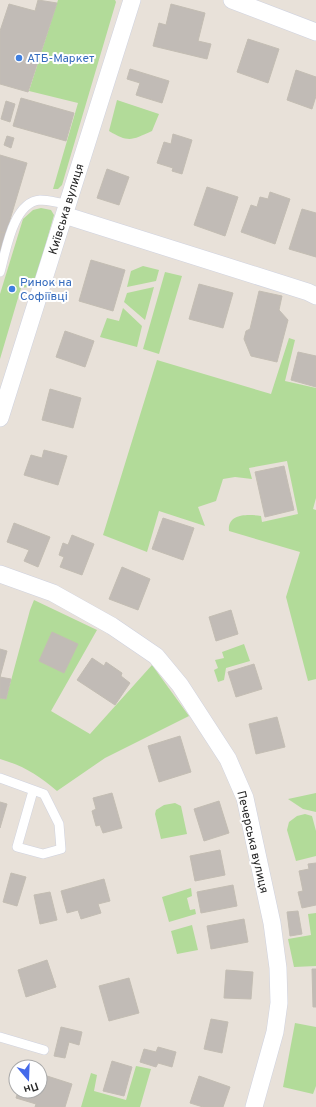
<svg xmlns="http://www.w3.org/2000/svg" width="316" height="1107" font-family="Overpass,sans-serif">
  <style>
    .green { fill: #b2db99 }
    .building { fill: #c1bbb6; stroke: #c3bdb3 }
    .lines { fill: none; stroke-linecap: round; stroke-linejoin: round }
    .service-casing { stroke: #cfd2df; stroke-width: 10 }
    .minor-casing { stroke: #cfd2df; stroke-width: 18 }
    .service { stroke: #fff; stroke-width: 9 }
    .minor { stroke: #fff; stroke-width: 17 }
    .shop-dot { fill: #3f7fe0; stroke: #fff; stroke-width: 1.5 }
    .labels { text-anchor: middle; stroke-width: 4; stroke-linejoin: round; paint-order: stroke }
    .shop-label { font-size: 12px; fill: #366cbe; stroke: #fff; text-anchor: start }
    .street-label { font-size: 12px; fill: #272727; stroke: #fff }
  </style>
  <rect width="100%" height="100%" fill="#e8e1d9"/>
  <path class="green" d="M58,0H115L116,2L62,185L58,189H53L78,103L29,91Z
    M117,100L159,114L152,131C132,140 129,143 109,131Z
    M41,208L51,210L54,215L34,286L21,288L0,359V294L23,219L33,210Z
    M143,266L159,270L156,281L127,287L131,271Z
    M165,272L182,276L159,354L143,349Z
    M154,287L145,320L124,302L127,293Z
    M123,308L142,326L137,347L100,337L107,318L119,321Z
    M289,338L295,340L285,381L316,388V498L313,509L316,510V679L308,681L286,597L300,552L229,531C227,513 249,514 261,516L262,522L298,514L287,461L249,468L252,479L235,477L223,479L216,501L198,507L205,526L159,511L147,552L103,535L157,360L271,394Z
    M34,600L97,630L51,711L90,734L152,665L189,716L105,758L57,791C38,775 24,766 0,759V698L6,699L30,610Z
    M244,644L250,661L226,668L224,680L218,682L214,670L218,668L215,660L224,658L222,652Z
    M316,793V812L303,809L288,799Z
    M175,803L181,806L187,834L161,839L155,814L156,810L164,805Z
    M305,814L312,816L316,831V856L296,861L287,830L289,822L297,816Z
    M191,888L192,896L187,898L190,910L195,909L196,914L169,922L162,897Z
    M316,913V966L294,967L288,939L311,935L308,914Z
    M192,925L198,950L177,954L171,931Z
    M295,1023L316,1027V1086L313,1094L283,1087Z
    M136,1066L151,1069L140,1107H81L91,1073L97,1075L94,1091L126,1100Z"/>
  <path class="building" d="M38,0L57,3L28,92L0,84V31L9,4L35,11Z
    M171,4L205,13L198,41L211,44L207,59L153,46L159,23L166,25Z
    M248,39L279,49L268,83L237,72Z
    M130,69L169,81L162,103L136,95L140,83L127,79Z
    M296,70L316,77V96L312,109L287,100Z
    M21,98L74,113L66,141L13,126Z
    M6,101L15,104L10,122L1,119Z
    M173,134L192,140L182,174L172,171L173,168L157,163L164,142L171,144Z
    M7,136L14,138L11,148L4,145Z
    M0,155L27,163L6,233L0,232Z
    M107,169L129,177L119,205L97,198Z
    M207,187L238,197L225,236L194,225Z
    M270,192L290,199L275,244L241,232L251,205L257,207L260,197L268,199Z
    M302,209L316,213V257L289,249Z
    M0,232L6,233L0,252Z
    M91,260L125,270L113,311L79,301Z
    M199,284L233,293L223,328L189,319Z
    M259,291L282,296L279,310L288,320L277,362L251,356L244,339L246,331L250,329Z
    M65,331L94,341L85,367L56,357Z
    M298,352L316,356V387L291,380Z
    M50,389L81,398L73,428L42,420Z
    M44,450L67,456L58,485L24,475L31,455L42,458Z
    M284,466L294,510L265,517L255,472Z
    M163,518L194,528L183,560L152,549Z
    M14,523L50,537L38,567L24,561L29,550L7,542Z
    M72,535L94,544L82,575L60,567L64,557L59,555L63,543L68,545Z
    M122,567L150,579L138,610L109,599Z
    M231,610L238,634L216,641L209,617Z
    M52,632L78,644L64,673L39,661Z
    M0,649L7,651L0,677Z
    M92,658L104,666L106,662L122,673L121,676L130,683L115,705L77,680Z
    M254,664L262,689L236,697L228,672Z
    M0,677L11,679L6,699L0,698Z
    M277,717L285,747L256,754L249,724Z
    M180,736L191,772L159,782L148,746Z
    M112,793L122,828L103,833L100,825L96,826L92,811L96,809L93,798Z
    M219,801L229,833L204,841L194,809Z
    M0,802L7,804L0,828Z
    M220,850L225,875L195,881L190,856Z
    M316,863V905L302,908L298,892L303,891L299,871L309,869L308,864Z
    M11,873L26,877L17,906L3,902Z
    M104,879L110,901L98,904L101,913L81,919L78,910L67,913L61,891Z
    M233,885L237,906L201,913L197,892Z
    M50,892L57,920L40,924L34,895Z
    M298,911L302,934L290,936L287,912Z
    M244,919L248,942L211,949L207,926Z
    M47,960L56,987L26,997L18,970Z
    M312,969H316V1007H313Z
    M226,970L253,972L251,999L224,998Z
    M129,978L139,1013L109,1021L99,986Z
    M211,1019L228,1022L222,1053L204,1049Z
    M61,1027L82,1032L79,1045L69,1042L65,1058L54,1056Z
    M158,1047L176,1052L172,1067L158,1063L156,1067L140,1062L144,1049L156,1052Z
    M112,1061L132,1067L124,1096L103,1091Z
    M44,1075L72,1084L65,1107H35L36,1104L16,1098L18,1091H40Z
    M199,1076L230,1087L223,1107H203L190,1103Z"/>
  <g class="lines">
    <defs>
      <path id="service" d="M0,272C6,251 13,202 40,200C48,200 59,203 67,204
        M0,778L44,794L59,824L61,849L43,854L17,847L33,791
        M0,1037L44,1050"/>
      <path id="minor" d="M232,0L316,32
        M64,215L308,292L316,296
        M0,418L132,0
        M0,574L53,593L112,626L156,656L180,685L228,759L245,798L272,923L278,968L279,1003L275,1032L254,1107"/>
    </defs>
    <use href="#service" class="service-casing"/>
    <use href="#minor" class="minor-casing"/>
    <use href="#service" class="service"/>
    <use href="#minor" class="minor"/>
  </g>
  <g class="shop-dot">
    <circle cx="19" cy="58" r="4"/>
    <circle cx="12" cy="289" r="4"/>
  </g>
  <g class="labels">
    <g class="shop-label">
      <text x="27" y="62">АТБ-Маркет</text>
      <text x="20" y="286">Ринок на<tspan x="20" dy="14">Софіївці</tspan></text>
    </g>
    <g class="street-label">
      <text transform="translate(66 209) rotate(-73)" y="4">Київська вулиця</text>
      <text transform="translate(253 842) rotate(77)" y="4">Печерська вулиця</text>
    </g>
  </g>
  <g transform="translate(28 1079) rotate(161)"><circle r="19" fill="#ffffff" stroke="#a9a9a9"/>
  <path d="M0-3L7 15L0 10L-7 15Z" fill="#456aea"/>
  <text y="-6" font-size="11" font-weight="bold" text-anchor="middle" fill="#272727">Пн</text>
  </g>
</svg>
